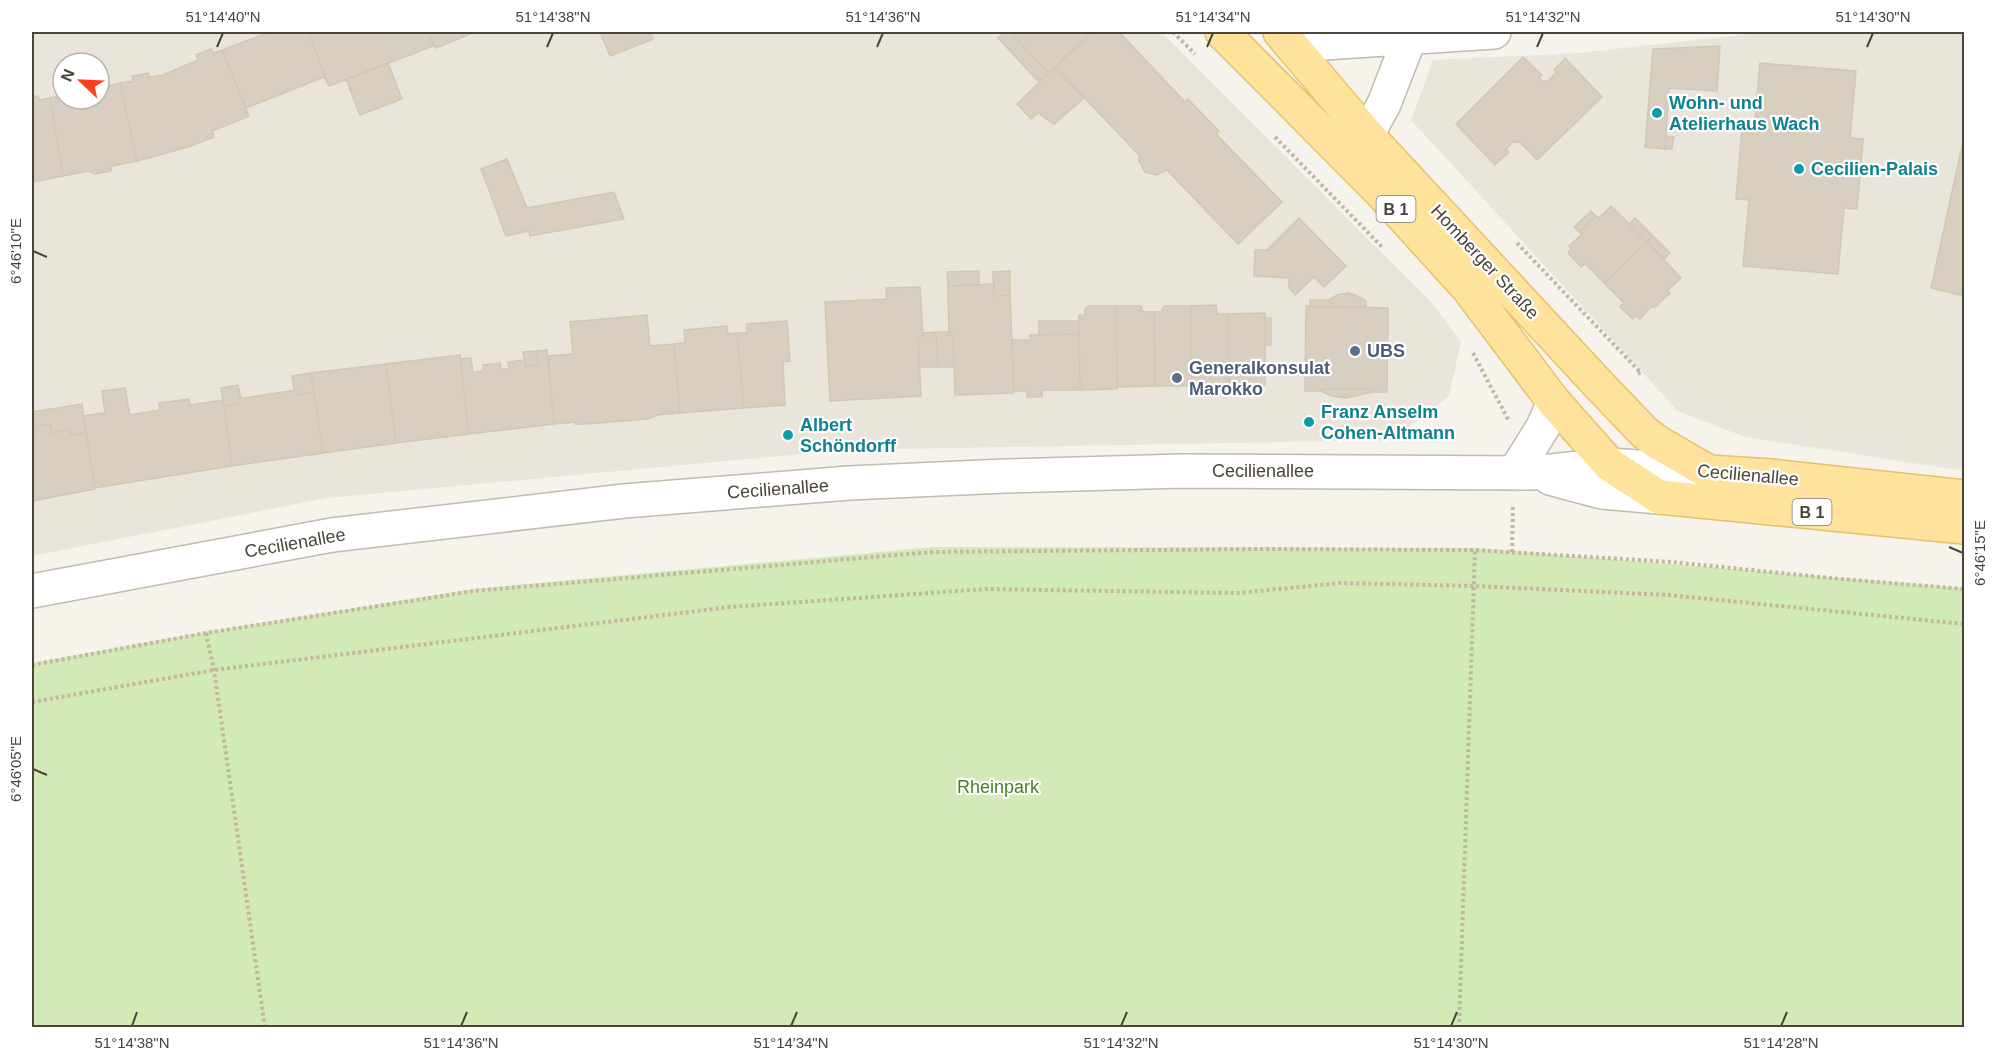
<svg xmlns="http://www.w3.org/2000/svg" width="1996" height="1059" font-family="Arial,sans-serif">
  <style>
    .residential { fill: #eae5da; fill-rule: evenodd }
    .green { fill: #d2eab5 }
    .building { fill: #d8cfc1; stroke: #d3c7b4; stroke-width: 1.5 }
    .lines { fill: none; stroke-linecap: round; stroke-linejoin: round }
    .minor-casing { stroke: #c2bbae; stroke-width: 36 }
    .major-casing { stroke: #e6c16a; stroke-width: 36 }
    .path { stroke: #c4b79f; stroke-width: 4; stroke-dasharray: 3 3; stroke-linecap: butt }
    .minor { stroke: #fff; stroke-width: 33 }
    .major { stroke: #ffe39c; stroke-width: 33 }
    .ticks { fill: none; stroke: #4b4439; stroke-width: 2 }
    .culture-dot { fill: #0f9aa8; stroke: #fff; stroke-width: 2 }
    .service-dot { fill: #5c6f8a; stroke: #fff; stroke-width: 2 }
    .labels { text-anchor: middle; stroke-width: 4.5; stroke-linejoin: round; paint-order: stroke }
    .shield { fill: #fff; stroke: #817c74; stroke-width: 1.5 }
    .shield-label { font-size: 16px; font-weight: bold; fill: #4b4439 }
    .culture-label { font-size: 18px; font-weight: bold; fill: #0d838f; stroke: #fff; text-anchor: start }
    .street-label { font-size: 18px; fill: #4b4439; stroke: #fff }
    .service-label { font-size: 18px; font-weight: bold; fill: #4e5e75; stroke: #fff; text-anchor: start }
    .park-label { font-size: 18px; fill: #4a7f2a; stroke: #fff }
    .neatline { fill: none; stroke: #4b4439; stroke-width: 2 }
    .ticks-label { font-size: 15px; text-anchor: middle; fill: #4b4439 }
  </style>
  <rect width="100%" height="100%" fill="#f6f3ec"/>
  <path class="residential" d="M32,32H1161L1433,304L1461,342L1449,396L1393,440L846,450L327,498L32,556ZM63,63H99V99H63Z
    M1767,32H1964V471L1745,437L1678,411L1411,120L1433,60L1579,53Z"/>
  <path class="green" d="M935,547L1476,548L1964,588V1027H32V663L205,632L473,589Z"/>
  <path class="building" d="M270,32H308L329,86L324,77L246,108L222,50Z
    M308,32H428L434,47L433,46L329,86Z
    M428,32H475L436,48Z
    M600,32H650L653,39L610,56Z
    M1005,32H1010L1049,73L1039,82L998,38Z
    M1010,32H1092L1049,73Z
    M1092,32H1119L1185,102L1188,99L1219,131L1216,134L1282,202L1238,244L1167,170L1156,175L1145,172L1139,161V155L1055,67Z
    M1720,46L1717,91L1669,88L1665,149L1645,147L1653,49Z
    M211,49L214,53L222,50L249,116L212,131L214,137L188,147L137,161L120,83L133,81L132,76L148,73L149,77L163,75L198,60L196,55Z
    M1523,57L1542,75L1539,78L1542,81H1548L1556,73L1554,70L1565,58L1602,97L1537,160L1520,142H1513L1506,149L1509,152L1495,165L1456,124Z
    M388,63L402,99L360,115L346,79Z
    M1760,63L1856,71L1850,138L1863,139L1857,209L1844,208L1838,274L1743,266L1749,200L1736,199L1742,129L1754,130Z
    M1055,67L1084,98L1054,124L1038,113L1031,119L1017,104Z
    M120,83L137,161L112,166L111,171L95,174L88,171L63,176L50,98L63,95V90V99H99V88Z
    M38,96L39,100L50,98L63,176L32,182V97Z
    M1666,136L1674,137L1672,149H1665Z
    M1964,137V296L1931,288Z
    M507,159L527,208L614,192L624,219L530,236L529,231L506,236L481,169Z
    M1611,206L1647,242L1604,283L1585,263L1581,267L1568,253L1571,249L1569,246L1582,234L1579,232L1596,216L1599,218Z
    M1591,211L1596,216L1579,232L1574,227Z
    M1299,218L1346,266L1324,287L1314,277L1295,295L1289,288V278L1254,276L1255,250H1267Z
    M1635,218L1653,236L1647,242L1629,224Z
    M1653,236L1670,253L1664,259L1647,242Z
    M1647,242L1681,278L1668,290L1670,293L1654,308L1652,306L1640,319L1636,315L1633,319L1620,307L1624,303L1604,283Z
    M979,271V285L948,286L947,272Z
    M1010,271V295L994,296L993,272Z
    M994,284V296L1010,295L1014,393L955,395L953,335H949L948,286Z
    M920,287L923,336H918L921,396L830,401L825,302L887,299L886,288Z
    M1348,293L1358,296L1366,301V307H1310V300H1329L1337,295Z
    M1216,305L1217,314H1228L1229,386H1224V384H1192L1191,306Z
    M1088,306H1116L1117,389L1080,390L1079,315H1085V309Z
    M1116,306H1141L1143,312H1154L1155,386L1117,387Z
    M1164,306H1191L1192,386H1155L1154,312H1161Z
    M1306,306L1388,308L1387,392H1373V389H1321L1320,391H1305Z
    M1265,313V385H1259L1251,392H1241L1233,385L1229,386L1228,314Z
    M647,315L650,346L674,344L680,413L657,415L648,419L586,424H575V422L554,424L548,356L573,354L570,322Z
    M1265,318H1271V345H1265Z
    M787,321L790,361L783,362L785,405L744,408L737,333H747V324Z
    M1039,321H1079V334L1039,335Z
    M727,326L728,334L737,333L744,408L680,413L674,344L685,343L684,330Z
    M936,332L938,367H919L918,336H923V333Z
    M936,332H949V335H953L954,367H938Z
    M1079,334L1080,390H1042V397H1027V391H1014L1012,340H1030V335Z
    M547,350L554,424L469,434L460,359L471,358L473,372L483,371V365L500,363L501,369H509L508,362L524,360H525L526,367L538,365L536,351Z
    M536,351L538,365L526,367L523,352Z
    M460,355L469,434L396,443L386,364Z
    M386,364L396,443L323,453L311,373Z
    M311,373L314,392L297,395L296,390H294L292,376Z
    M238,385L241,398L238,399V404L224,406L221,388Z
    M125,388L130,415L160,410L159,403L189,399L190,405L223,400L232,466L95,488L83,416L105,413L102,391Z
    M1321,389H1373V392L1346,398L1332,396L1320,391Z
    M296,390L297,395L314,392L323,453L232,466L224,406L238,404V399Z
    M82,404L86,432L71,435L70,430L52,433L50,424L35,426L37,436L32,437V412Z
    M50,424L52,433L70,430L71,435L86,432L95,489L32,501V437L37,436L35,426Z"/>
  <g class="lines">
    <defs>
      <path id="minor" d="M1293,45L1494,32
        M1367,135L1384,104L1410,37
        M1515,472L1543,427L1554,402
        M1550,478L1602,492L1659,497
        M32,591L332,535L624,501L849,483L1005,476L1182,471L1531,473L1610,465L1709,472"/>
      <path id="major" d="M1222,32L1379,190L1468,288L1554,402L1610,465L1659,497L1964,527
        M1280,32L1367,135L1600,386L1644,432L1657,442L1709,472L1771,476L1964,497"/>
    </defs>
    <use href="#minor" class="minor-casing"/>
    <use href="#major" class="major-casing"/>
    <path class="path" d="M1173,32L1195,54
      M1275,137L1383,248
      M1517,243L1641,373L1636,374
      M1473,353L1509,421
      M1512,552L1513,505
      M206,633L214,670L265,1028
      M32,665L206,633L474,591L933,552L1260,549L1475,550L1672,562L1840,579L1964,589
      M32,702L214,670L730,607L985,589L1237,593L1341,583L1475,586L1668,595L1964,624
      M1459,1028L1475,550"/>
    <use href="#minor" class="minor"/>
    <use href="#major" class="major"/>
  </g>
  <path class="ticks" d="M217,47L223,33M547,47L553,33M877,47L883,33M1207,47L1213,33M1537,47L1543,33M1867,47L1873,33M33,251L47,257M1949,547L1963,553M33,769L47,775M132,1026L137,1012M461,1026L467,1012M791,1026L797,1012M1121,1026L1127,1012M1451,1026L1457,1012M1781,1026L1787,1012"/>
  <g class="culture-dot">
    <circle cx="1657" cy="113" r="6"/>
    <circle cx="1799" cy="169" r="6"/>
    <circle cx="1309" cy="422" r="6"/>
    <circle cx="788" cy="435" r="6"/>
  </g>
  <g class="service-dot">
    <circle cx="1355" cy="351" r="6"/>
    <circle cx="1177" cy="378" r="6"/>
  </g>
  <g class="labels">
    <g class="shield">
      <rect x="1376.5" y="196" width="39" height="26" rx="4.5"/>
      <rect x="1792.5" y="499" width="39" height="26" rx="4.5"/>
    </g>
    <g class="shield-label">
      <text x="1396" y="215">B 1</text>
      <text x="1812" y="518">B 1</text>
    </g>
    <g class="culture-label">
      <text x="1669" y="109">Wohn- und<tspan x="1669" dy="21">Atelierhaus Wach</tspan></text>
      <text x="1811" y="175">Cecilien-Palais</text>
      <text x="1321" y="418">Franz Anselm<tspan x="1321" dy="21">Cohen-Altmann</tspan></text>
      <text x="800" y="431">Albert<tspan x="800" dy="21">Schöndorff</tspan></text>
    </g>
    <g class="street-label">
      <text transform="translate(1485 262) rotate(47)" y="6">Homberger Straße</text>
      <text x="1263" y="477">Cecilienallee</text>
      <text transform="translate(1748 475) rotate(5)" y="6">Cecilienallee</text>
      <text transform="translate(778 489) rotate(-4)" y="6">Cecilienallee</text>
      <text transform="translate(295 543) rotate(-10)" y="6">Cecilienallee</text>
    </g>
    <g class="service-label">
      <text x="1367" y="357">UBS</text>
      <text x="1189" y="374">Generalkonsulat<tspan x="1189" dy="21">Marokko</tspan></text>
    </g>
    <g class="park-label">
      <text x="998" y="793">Rheinpark</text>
    </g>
  </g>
  <rect width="1996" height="1059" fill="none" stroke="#ffffff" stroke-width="66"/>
  <g transform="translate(81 81) rotate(293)"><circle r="28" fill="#ffffff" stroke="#b7b4b0" stroke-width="1.5"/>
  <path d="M0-4.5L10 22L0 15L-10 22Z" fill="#fc3f1d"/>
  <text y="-9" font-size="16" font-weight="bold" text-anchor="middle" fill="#4b4439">N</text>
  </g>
  <rect x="33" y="33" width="1930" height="993" class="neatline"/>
  <g class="ticks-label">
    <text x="223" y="22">51°14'40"N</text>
    <text x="553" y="22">51°14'38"N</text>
    <text x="883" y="22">51°14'36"N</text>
    <text x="1213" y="22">51°14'34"N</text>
    <text x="1543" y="22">51°14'32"N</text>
    <text x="1873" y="22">51°14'30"N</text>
    <text transform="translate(16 251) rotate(-90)" y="5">6°46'10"E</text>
    <text transform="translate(1980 553) rotate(-90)" y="5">6°46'15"E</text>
    <text transform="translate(16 769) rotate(-90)" y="5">6°46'05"E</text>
    <text x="132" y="1048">51°14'38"N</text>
    <text x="461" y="1048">51°14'36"N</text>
    <text x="791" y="1048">51°14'34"N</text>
    <text x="1121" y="1048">51°14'32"N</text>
    <text x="1451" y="1048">51°14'30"N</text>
    <text x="1781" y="1048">51°14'28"N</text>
  </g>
</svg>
